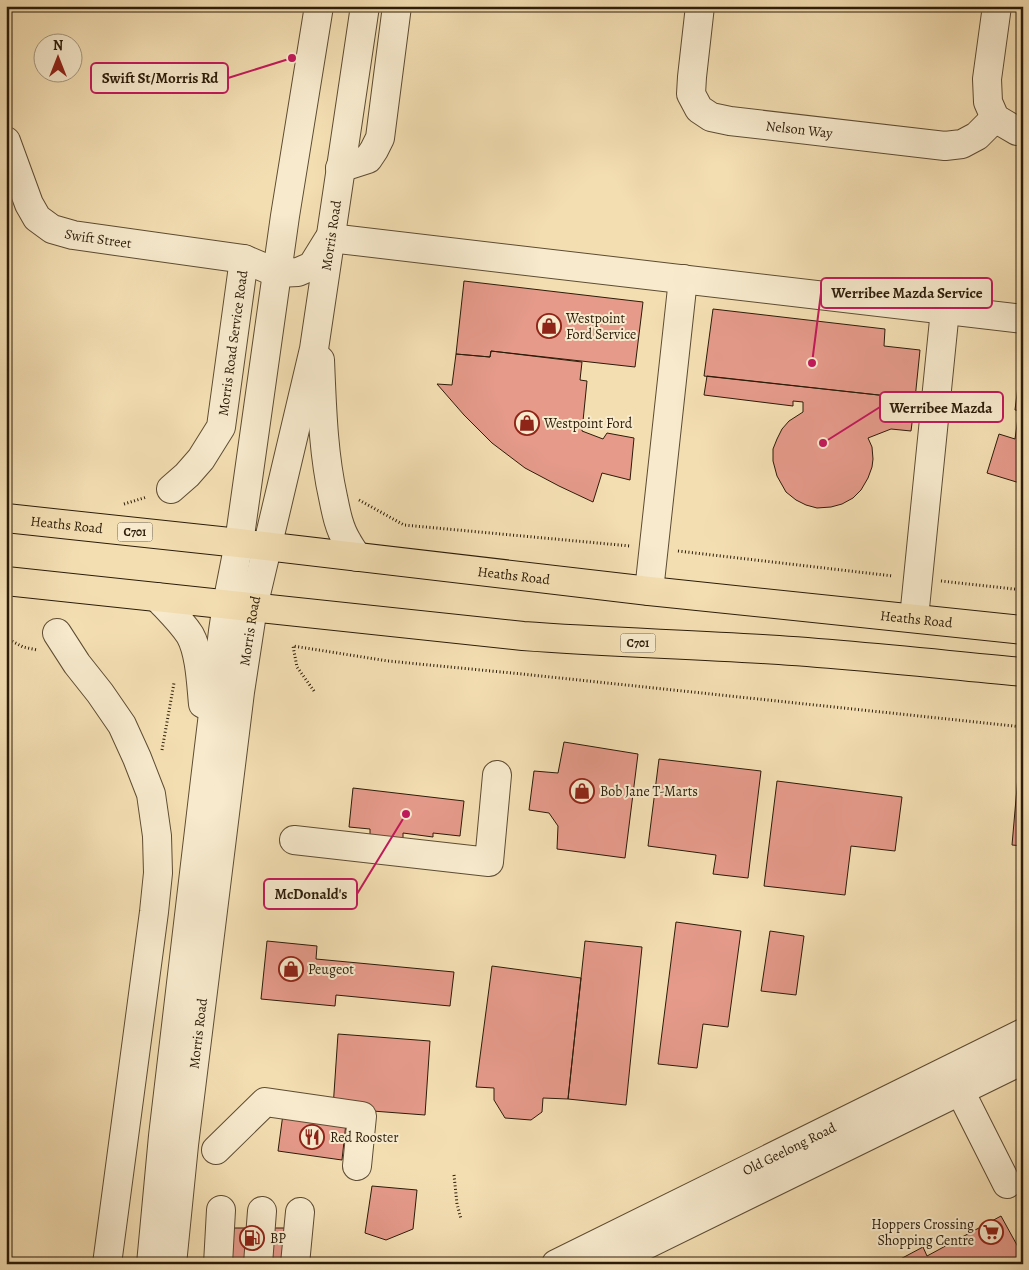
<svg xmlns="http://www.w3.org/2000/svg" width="1029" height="1270" font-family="Alegreya,serif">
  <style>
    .building { fill: #e59a8a; stroke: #2c1c09 }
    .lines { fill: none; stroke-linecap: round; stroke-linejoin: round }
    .minor-casing { stroke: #5e4c33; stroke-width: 30 }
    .major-casing { stroke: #2c1c09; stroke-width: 30 }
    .path { stroke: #2c1c09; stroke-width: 3; stroke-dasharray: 1 2.5; stroke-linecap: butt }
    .minor { stroke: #f7eacd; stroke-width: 28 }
    .major { stroke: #f3deb2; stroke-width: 28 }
    .labels { text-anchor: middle; stroke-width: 4; stroke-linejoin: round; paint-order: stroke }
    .shield { fill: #f7eacd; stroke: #695a44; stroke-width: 1 }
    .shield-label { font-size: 12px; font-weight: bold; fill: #2c1c09 }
    .street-label { font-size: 14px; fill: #2c1c09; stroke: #f7eacd }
    .poi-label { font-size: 14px; fill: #2c1c09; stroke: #f7eacd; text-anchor: start }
    .leader { fill: none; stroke: #c2185b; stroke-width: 2 }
    .callout-dot { fill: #c2185b; stroke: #f7eacd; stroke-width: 2 }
    .callout { fill: #f7eacd; stroke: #c2185b; stroke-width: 2 }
    .callout-label { font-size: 15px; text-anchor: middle; font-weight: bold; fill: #2c1c09 }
  </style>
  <rect width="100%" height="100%" fill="#f3deb2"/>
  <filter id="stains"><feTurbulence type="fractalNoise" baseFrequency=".004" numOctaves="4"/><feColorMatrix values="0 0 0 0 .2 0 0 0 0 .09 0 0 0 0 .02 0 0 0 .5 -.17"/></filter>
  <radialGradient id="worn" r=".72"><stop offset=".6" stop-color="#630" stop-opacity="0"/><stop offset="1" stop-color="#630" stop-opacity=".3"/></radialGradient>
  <path class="building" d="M464,281L643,302L635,367L491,351L490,357L456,354Z
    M713,309L885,329L884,346L920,350L915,399L704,376Z
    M1023,345V411L1015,410Z
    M491,351L582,362L580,380L587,381L582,431L603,439L607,433L634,438L630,480L602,473L593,502L559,486L525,468L492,443L464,415L437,384L452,385L456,354L490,357Z
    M707,376L915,399L911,431L891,429L868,438L872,447L873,459L872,467L868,478L861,490L853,498L842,504L831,507L817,508L806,505L796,500L786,492L777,476L773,461V449L777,439L782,429L789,421L803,412V402L793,401V406L704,395Z
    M1019,410L1023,411V484L987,473L999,434L1015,439Z
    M564,742L638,754L625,858L557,849L558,826L549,813L529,810L534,771L558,773Z
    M659,759L761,771L748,878L713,874L716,855L648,846Z
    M1018,776H1023V846L1012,845Z
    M777,781L902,797L895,851L851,846L845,895L764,886Z
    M353,788L464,801L460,836L433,833V837L403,833V840L370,837V829L349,827Z
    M676,922L741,931L728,1027L703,1024L697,1068L658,1064Z
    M770,931L804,936L796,995L761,991Z
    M267,941L317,946L316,959L454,972L450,1006L336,995L335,1006L261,999Z
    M585,941L642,947L626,1105L568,1099Z
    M492,966L581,978L568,1099L543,1098L542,1112L531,1120L505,1118L494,1100V1088L476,1087Z
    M338,1034L430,1041L425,1115L333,1108Z
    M283,1114L346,1123L342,1160L278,1151Z
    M372,1186L417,1190L413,1229L386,1240L365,1233Z
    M1001,1216L1023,1256V1264H891L923,1247L927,1256Z
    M206,1228H305V1260H243V1264H226Z"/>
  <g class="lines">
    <defs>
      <g id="minor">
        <path id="s1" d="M700,6L692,77L691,94L699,109L711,117L730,121L945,146L962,144L977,136L995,118"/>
        <path d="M997,6L987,79L988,102L995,118L1005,124L1017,131L1023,132"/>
        <path id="s2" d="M6,141L29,204L37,218L52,229L73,235L244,259L277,273L298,272L312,266L328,240"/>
        <path d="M340,168L368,159L374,150L380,138L397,6"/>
        <path d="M330,238L1023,319"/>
        <path d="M320,360C322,406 323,452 333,497C336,512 339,528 347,541C350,547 354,552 357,557"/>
        <path id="s3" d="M171,489L187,475L201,459L221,427L244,259"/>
        <path d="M649,591L683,279"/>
        <path d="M157,597C168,609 181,621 190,635C200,653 201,684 203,704"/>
        <path d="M914,618L945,310"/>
        <path d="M57,633L77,664L100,693L122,725L137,758L151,794L157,836L158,873L154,912L107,1264"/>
        <path d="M294,840L489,862L497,775"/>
        <path d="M952,1075L1007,1184"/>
        <path d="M216,1150L265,1102L362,1116L357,1166"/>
        <path d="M151,1264L163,1136L205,780L223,631L227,604L239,543L285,216L319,6"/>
        <path id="s4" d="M172,1264L184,1145L240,692L253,607L314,349L365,6"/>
        <path d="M218,1264L221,1210"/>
        <path d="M258,1264L262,1211"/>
        <path d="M295,1264L300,1212"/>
        <path id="s5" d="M556,1264L1023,1033"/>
        <path d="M607,1264L1023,1060"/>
      </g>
      <g id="major">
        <path id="s6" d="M6,518L239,543L649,591L1023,630"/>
        <path d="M6,581L523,636C603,642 682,644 762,649C849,654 936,664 1023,672"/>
      </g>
    </defs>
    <use href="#minor" class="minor-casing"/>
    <use href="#major" class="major-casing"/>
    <path class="path" d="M359,500L404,525L630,546
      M124,504L147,497
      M678,551L893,576
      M941,581L1023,590
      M6,638L23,647L37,650
      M314,691L297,667L293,646L388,661L522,674L1023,727
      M162,750L174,683
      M454,1175L457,1204L461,1219
      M521,1264L531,1259"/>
    <use href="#minor" class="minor"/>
    <use href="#major" class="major"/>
  </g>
  <defs>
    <symbol id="shop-ring" viewBox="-11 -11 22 22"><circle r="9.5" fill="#f7eacd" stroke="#8f2418" stroke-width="1.5"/><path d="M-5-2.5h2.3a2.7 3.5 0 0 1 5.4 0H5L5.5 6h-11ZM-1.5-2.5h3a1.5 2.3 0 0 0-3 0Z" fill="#8f2418"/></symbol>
    <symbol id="restaurant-ring" viewBox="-11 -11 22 22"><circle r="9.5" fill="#f7eacd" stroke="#8f2418" stroke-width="1.5"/><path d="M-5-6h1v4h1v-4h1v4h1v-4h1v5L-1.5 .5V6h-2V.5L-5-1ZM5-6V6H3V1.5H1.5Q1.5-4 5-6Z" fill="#8f2418"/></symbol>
    <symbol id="supermarket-ring" viewBox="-11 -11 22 22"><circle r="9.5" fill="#f7eacd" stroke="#8f2418" stroke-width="1.5"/><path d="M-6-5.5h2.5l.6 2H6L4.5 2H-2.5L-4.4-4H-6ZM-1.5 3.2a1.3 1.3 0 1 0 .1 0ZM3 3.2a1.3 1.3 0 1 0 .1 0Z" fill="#8f2418"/></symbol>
    <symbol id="fuel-ring" viewBox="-11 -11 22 22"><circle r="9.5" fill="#f7eacd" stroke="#8f2418" stroke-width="1.5"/><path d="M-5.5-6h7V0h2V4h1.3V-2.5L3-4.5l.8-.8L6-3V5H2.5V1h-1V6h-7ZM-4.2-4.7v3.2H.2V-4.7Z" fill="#8f2418"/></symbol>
  </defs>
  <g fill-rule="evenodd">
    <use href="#shop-ring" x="535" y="312" width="28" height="28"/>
    <use href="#shop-ring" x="513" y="409" width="28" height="28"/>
    <use href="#shop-ring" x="568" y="777" width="28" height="28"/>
    <use href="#shop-ring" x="277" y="955" width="28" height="28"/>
    <use href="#restaurant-ring" x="298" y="1123" width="28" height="28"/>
    <use href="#supermarket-ring" x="977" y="1218" width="28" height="28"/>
    <use href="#fuel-ring" x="238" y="1224" width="28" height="28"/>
  </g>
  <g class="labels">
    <g class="shield">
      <rect x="117.5" y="522.5" width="35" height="19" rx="4"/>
      <rect x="620.5" y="633.5" width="35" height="19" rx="4"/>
    </g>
    <g class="shield-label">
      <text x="135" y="536">C701</text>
      <text x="638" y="647">C701</text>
    </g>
    <g class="street-label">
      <text dy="5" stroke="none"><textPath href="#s1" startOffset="209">Nelson Way</textPath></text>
      <text dy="5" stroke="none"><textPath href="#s4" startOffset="1042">Morris Road</textPath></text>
      <text dy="5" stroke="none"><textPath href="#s2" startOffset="149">Swift Street</textPath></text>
      <text dy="5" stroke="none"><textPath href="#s3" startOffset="165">Morris Road Service Road</textPath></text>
      <text dy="5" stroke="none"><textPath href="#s6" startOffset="61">Heaths Road</textPath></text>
      <text dy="5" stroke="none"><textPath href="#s6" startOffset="511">Heaths Road</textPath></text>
      <text dy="5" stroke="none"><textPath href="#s6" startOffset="916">Heaths Road</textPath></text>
      <text dy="5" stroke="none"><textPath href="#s4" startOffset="638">Morris Road</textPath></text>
      <text dy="5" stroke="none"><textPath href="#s4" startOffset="232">Morris Road</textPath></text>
      <text dy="5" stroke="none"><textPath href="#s5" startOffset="260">Old Geelong Road</textPath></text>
    </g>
    <g class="poi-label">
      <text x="566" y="323">Westpoint<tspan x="566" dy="16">Ford Service</tspan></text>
      <text x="544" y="428">Westpoint Ford</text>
      <text x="600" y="796">Bob Jane T-Marts</text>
      <text x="308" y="974">Peugeot</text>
      <text x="330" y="1142">Red Rooster</text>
      <text x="974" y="1229" text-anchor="end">Hoppers Crossing<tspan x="974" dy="16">Shopping Centre</tspan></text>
      <text x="270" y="1243">BP</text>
    </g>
  </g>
  <path class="leader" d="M292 58L228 78M812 363L821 293M823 443L880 407M406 814L357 894"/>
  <g class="callout-dot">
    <circle cx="292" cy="58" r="5"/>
    <circle cx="812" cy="363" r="5"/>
    <circle cx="823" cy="443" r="5"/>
    <circle cx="406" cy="814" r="5"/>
  </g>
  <g class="callout">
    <rect x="91" y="63" width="137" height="30" rx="5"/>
    <rect x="821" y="278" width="171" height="30" rx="5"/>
    <rect x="880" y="392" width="123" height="30" rx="5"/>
    <rect x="264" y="879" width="93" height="30" rx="5"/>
  </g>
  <g class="callout-label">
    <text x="160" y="83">Swift St/Morris Rd</text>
    <text x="907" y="298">Werribee Mazda Service</text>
    <text x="941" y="413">Werribee Mazda</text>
    <text x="311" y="899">McDonald's</text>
  </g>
  <rect width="1029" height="1270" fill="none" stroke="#f3deb2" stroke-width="25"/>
  <rect x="8" y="8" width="1014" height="1255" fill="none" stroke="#2c1c09" stroke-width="2.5"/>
  <rect x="12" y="12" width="1004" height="1245" fill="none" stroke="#2c1c09"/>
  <g transform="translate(58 58)"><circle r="24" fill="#f7eacd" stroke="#a6987f"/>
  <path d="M0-4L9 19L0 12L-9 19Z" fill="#8f2418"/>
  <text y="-8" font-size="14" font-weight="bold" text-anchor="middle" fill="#2c1c09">N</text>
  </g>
  <rect width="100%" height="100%" filter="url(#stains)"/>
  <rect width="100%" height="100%" fill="url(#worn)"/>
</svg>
